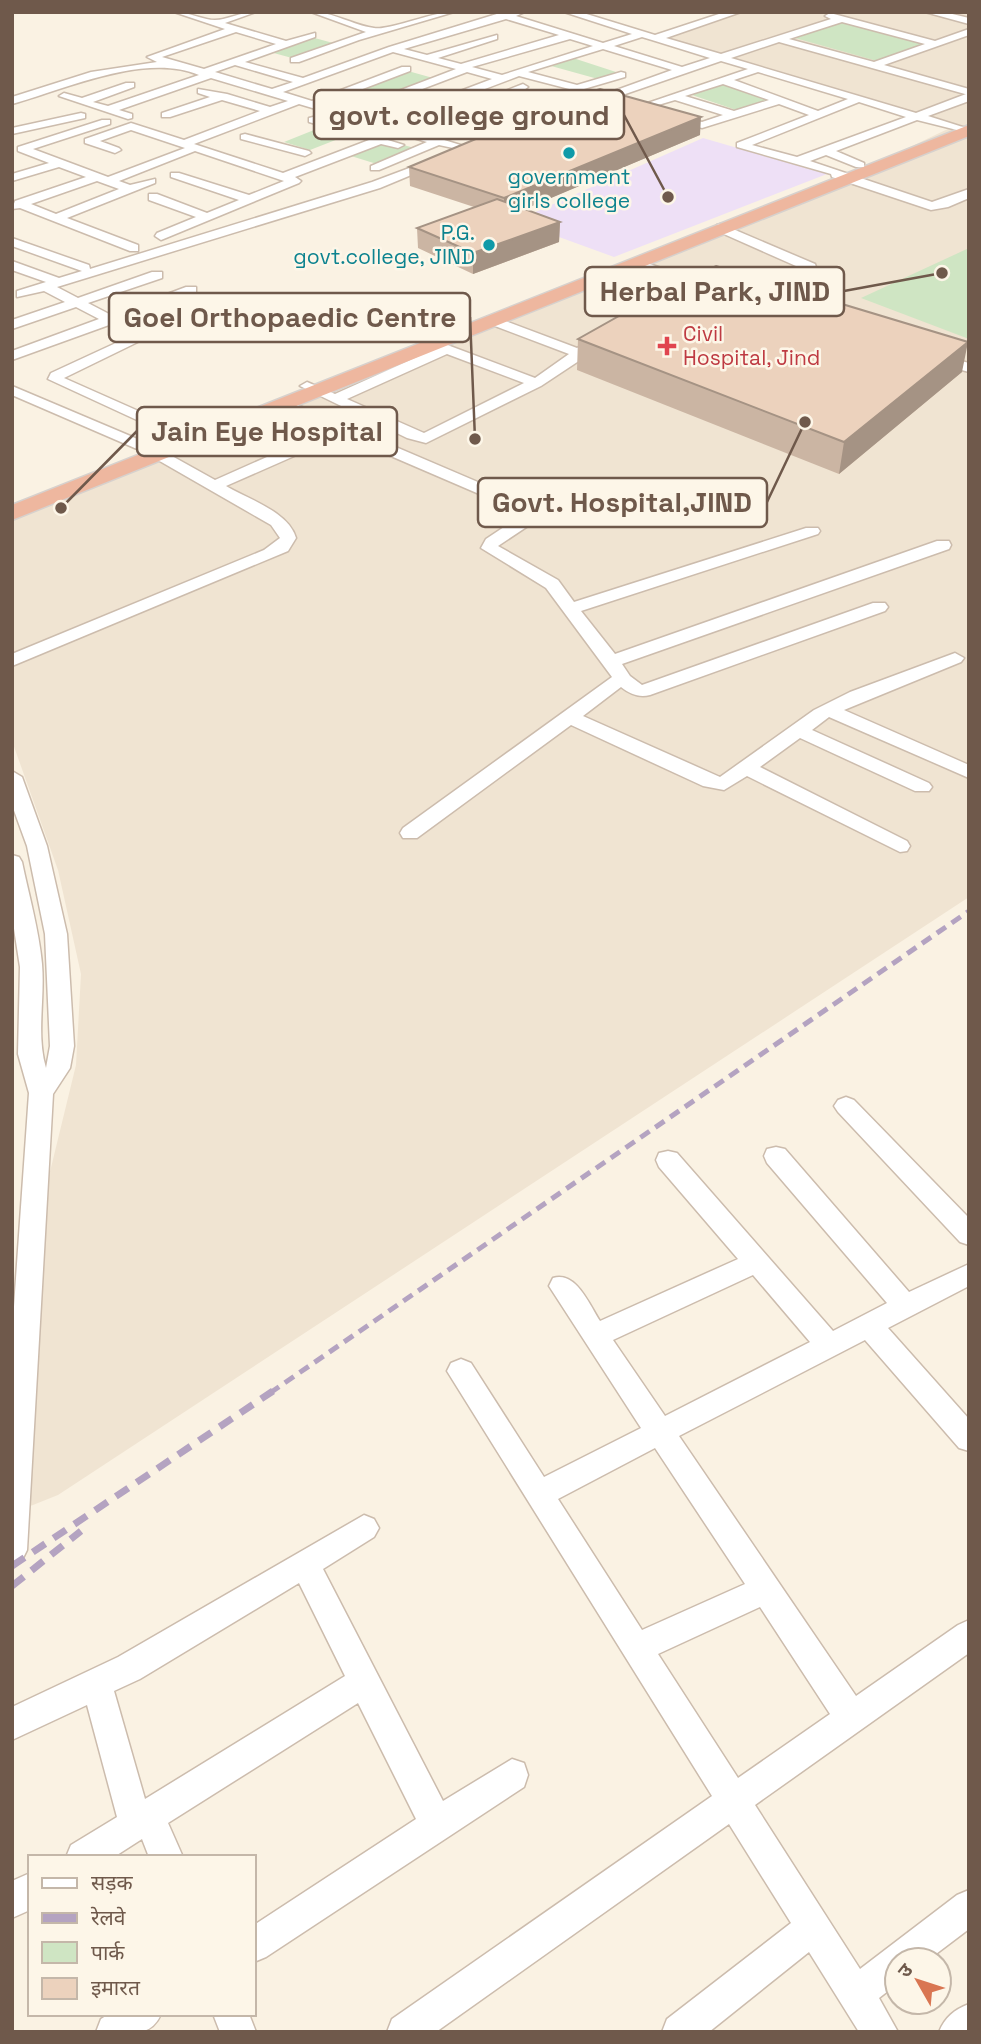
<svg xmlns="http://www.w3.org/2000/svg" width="981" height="2044" font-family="'Space Grotesk','Noto Sans Devanagari',sans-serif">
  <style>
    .residential { fill: #f0e4d2 }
    .education { fill: #eee0f6 }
    .green { fill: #cfe5c3 }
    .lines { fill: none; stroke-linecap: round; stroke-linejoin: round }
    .minor-casing { stroke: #ccbcad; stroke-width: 3 }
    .highway-casing { stroke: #d7d1cd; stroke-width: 3 }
    .minor { fill: #fff; fill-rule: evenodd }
    .highway { fill: #eeb79f; fill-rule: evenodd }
    .rail-far1 { stroke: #b4a3c1; stroke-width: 5; stroke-dasharray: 11 7; stroke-linecap: butt }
    .rail { stroke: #b4a3c1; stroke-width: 7; stroke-dasharray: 15 10; stroke-linecap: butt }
    .wall { fill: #cbb5a3 }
    .shaded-wall { fill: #a59384 }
    .building { fill: #ecd2bd; stroke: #a59384; stroke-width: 2 }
    .culture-dot { fill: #0f9aa8; stroke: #fdf6e8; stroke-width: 2.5 }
    .health-dot { fill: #e0444e; stroke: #fdf6e8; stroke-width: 2.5 }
    .labels { text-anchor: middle; stroke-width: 5; stroke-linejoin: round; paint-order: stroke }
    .far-culture-label { font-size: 21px; fill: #0d838f; stroke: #fdf6e8 }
    .far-health-label { font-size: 21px; fill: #be3a42; stroke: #fdf6e8; text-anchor: start }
    .leader { fill: none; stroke: #6f594b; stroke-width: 2.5 }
    .callout-dot { fill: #6f594b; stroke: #fdf6e8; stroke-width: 2.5 }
    .callout { fill: #fdf6e8; stroke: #6f594b; stroke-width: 2.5 }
    .callout-label { font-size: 28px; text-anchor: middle; font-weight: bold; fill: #6f594b }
  </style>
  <rect width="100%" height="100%" fill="#faf2e3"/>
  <path class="residential" d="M740,12H969V897L58,1495L18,1511L30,1320L48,1180L76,1065L81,974L58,870L12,741V511L862,170L954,126L663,37Z"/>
  <path class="education" d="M703,138L827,174L614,257L515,221Z"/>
  <path class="green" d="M849,20L931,42L877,61L795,38Z
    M311,37L333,43L292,58L270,52Z
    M570,57L619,73L598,79L544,64Z
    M408,71L433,78L385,96L361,89Z
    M723,83L774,99L739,111L689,94Z
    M329,124L356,132L310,150L284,142Z
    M389,141L418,149L380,165L351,156Z
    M969,248V339L861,298Z"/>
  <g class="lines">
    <defs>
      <path id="minor" d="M174,12C189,12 203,20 215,20C227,20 240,12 256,12L225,23L286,41L315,33V37L245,62L303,78L389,47L500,13L525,12L516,16L603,43L632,34L564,12H580L655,35L725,12H741L666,38L721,54L831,19L825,16L830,13L935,41L969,29V35L884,65L969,89V101L928,116L969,129V133L917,120L836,151L864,163V167H856L826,155L810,161L932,202L969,189V198L948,207L931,210L832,177L831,174L737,147V143L809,115L779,104L702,128L665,117L670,114L702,122L723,115L675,100L638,111L633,108L748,69L721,61L576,111L511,95L442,123L457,127L510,106H518V110L469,131L491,137V141L487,142L427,126L423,123L523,84L528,87L521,92L575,105L672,70L603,49L528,72L577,85L621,72L625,73V77L577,91L519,76L392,124L467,147V151L439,145L379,170H371V166L427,142L299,104L194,144L283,173L369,140L309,122V118L313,117L404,145L398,148L381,144L295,177L301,181L299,183L161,240L155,236L157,233L196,217L149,200V194H157L207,213L239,200L171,177V173H179L249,195L284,181L195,151L119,181L130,185L155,179V183L67,218L138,245V251H130L20,208L12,209L15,201L86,177L59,167L12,181V174L49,163L18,151V147L102,120H110V124L33,149L108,177L185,148L131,130L100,141L119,148L121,150L115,153L85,143V139L131,123L184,140L260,111L222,100L170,117H162V113L210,97L198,93V89L227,94L270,107L288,101L211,78L119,110L132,114V118L128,119L59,96L64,93L82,98L126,83H134V87L93,102L108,106L199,75C146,52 65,89 12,104V97L91,72L157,62L147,57L225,29ZM506,19L559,35L461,64L438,58L497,39V35L427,55L404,49ZM842,22L925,44L874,62L789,39ZM236,32L276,44L204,69L162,57ZM642,37L652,40L710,58L682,67L614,46ZM570,39L593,46L502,75L472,67ZM779,42L965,94H966L916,113L731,58ZM393,52L456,69L380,98V102H388L467,72L492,79L381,121L323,104L410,71V67H402L312,101L283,92ZM235,65L293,82L272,89L215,72ZM758,72L848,99L818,111L734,80ZM723,84L769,100L734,111L685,96ZM859,102L906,117L797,157L752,145ZM97,181L119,189L56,214L31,204Z
        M311,12C334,12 352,25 374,28C389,31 430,12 454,12L359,40L299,62H291V58L366,32Z
        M925,12H944L969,18V24Z
        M81,113L85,114V118L12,134V128Z
        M245,134L309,151L311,153L305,156L241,139V135Z
        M436,158L440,159V163L380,188L57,287L78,298L152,272H162V278L88,303L111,315L186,287H196V293L122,320L140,330L212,303H222V309L148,337L64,378L188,433L191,436L188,439H178L48,379L51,373L131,336L109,325L12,360V351L99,319L76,307L12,329V320L65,302L44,291L17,297V291L46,282L12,270V261L59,278L82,271L12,246V238L89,265L90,269L372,182Z
        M721,224L815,264L816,267L810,271L805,270L717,231V225Z
        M634,259L719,287L721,290L714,294L709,293L629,266L628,263Z
        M492,316L577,348L600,336H610L612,339L541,386L426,443L407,438L300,386L307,382L335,394L435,349L427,344L434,340L535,378L569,354L487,323V317ZM447,354L524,383L424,433L347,399Z
        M934,354L969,363V372L929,361V355Z
        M12,386L154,446L215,480L330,429L276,404L278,401H288L534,506L539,517L537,520L498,546L558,580L574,602L806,528H818L820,531L818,534L581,611L615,654L937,541H949L951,545L949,549L622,664L630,676L642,685L873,603H885L888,607L885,611L650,695C639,698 630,694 621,687L583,716L720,777L814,710L850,692L955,653L964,658L961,662L844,710L969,765V778L829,717L812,730L929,783L932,787L929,791H915L800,738L760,767L907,841L910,846L907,851L900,852L747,776L724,790L703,786L571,725L417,838H403L400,833L403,828L612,677L546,588L481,548L486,539L522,515L521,512L342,435L226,486C248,499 289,512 296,538L288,551L12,666V654L264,550L280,538L271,525L144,452L12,395Z
        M12,771L22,777L47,846L67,934L74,1046L70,1068L53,1094L27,1550L22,1560L12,1564V1335L29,1093L18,1054L20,967L12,916V855L19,857L22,862C29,896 39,930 42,964C45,999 36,1035 46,1068L50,1046L45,934L27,846L12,805Z
        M846,1097L854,1100L969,1218V1245L960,1242L838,1112L834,1106L838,1100Z
        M776,1147L785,1149L909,1292L969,1264V1286L888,1328L969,1419V1451L959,1448L865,1340L679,1436L856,1696L958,1625L969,1620V1653L755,1805L860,1969L957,1895L969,1890V1929L928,1960H897V1984L879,1998L898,2032H859L809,1952L709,2032H662L667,2019L791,1923L729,1824L436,2032H387L392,2019L712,1796L447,1371L451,1363L461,1359L471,1363L544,1477L641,1428L549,1286L553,1278C576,1271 589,1304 600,1321L738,1259L659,1167L656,1160L659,1153L668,1151L677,1153L833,1331L887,1303L767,1163L764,1156L767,1149ZM753,1275L810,1342L665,1416L613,1340ZM655,1448L745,1584L642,1630L558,1499ZM760,1607L830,1714L738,1778L658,1654Z
        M364,1515L374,1519L379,1528L374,1537L323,1569L443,1801L512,1759L524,1763L528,1775L524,1787L266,1957L254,1962V1925L416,1819L358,1703L168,1823L183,1857H149L142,1839L114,1857H66L71,1845L117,1817L87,1705L12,1740V1707L118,1657ZM299,1583L345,1676L145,1799L114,1691L140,1679Z
        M30,1873V1910L12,1918V1881Z
        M969,2004V2032H939C945,2017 954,2010 969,2004Z
        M109,2014H161C150,2041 122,2032 96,2032L101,2019Z
        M213,2014H249L256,2032H220Z"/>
      <path id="highway" d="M969,125V136L12,520V505Z"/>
    </defs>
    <use href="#minor" class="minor-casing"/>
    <use href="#highway" class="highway-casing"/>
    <use href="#minor" class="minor"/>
    <use href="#highway" class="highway"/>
    <path class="rail-far1" d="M270,1393L969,911"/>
    <path class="rail" d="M12,1566L273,1391
      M12,1586L81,1531"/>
  </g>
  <path class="wall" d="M700,135L524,209L560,222L559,242L473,274L418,248L417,228L474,207L410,186L409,167Z
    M578,339L962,372L839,474L577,370Z"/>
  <path class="shaded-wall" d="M701,117L700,135L504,218V198Z
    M560,222L559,242L473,274V253Z
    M968,342L962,372L839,474L844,442Z"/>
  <path class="building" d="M600,89L701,117L504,198L409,167L583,94Z
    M497,199L560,222L473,253L417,228Z
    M716,266L968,342L844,442L578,339L676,284Z"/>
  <g class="culture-dot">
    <circle cx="569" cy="153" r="7"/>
    <circle cx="489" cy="245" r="7"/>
  </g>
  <path class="health-dot" d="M663.5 335.5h7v7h7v7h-7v7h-7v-7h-7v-7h7z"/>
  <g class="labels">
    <g class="far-culture-label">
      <text x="569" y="184">government<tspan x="569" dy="24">girls college</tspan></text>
      <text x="475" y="240" text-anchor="end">P.G.<tspan x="475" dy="24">govt.college, JIND</tspan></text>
    </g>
    <g class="far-health-label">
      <text x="683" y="341">Civil<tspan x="683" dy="24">Hospital, Jind</tspan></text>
    </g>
  </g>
  <path class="leader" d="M668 197L624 115M942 273L844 291M475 439L470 317M61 508L137 431M805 422L767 502"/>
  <g class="callout-dot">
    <circle cx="668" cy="197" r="7"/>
    <circle cx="942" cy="273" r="7"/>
    <circle cx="475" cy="439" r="7"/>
    <circle cx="61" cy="508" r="7"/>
    <circle cx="805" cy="422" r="7"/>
  </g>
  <g class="callout">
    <rect x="314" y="90" width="310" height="49" rx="7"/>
    <rect x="585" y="267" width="259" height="49" rx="7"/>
    <rect x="109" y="293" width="361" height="49" rx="7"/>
    <rect x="137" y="407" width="260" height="49" rx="7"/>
    <rect x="478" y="478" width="289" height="49" rx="7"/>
  </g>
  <g class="callout-label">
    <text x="469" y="125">govt. college ground</text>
    <text x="715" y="301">Herbal Park, JIND</text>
    <text x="290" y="327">Goel Orthopaedic Centre</text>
    <text x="267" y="441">Jain Eye Hospital</text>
    <text x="622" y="512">Govt. Hospital,JIND</text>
  </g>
  <rect width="981" height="2044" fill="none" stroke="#6f594b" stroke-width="28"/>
  <rect x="28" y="1855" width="228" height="161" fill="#fdf6e8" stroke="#c4b7a9" stroke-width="2"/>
  <rect x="42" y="1878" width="35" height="10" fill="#ffffff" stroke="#c4b7a9" stroke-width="2"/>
  <text x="91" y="1890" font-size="21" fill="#6f594b">सड़क</text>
  <rect x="42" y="1913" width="35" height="10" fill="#b4a3c1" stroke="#c4b7a9" stroke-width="2"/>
  <text x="91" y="1925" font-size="21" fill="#6f594b">रेलवे</text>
  <rect x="42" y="1942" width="35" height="21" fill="#cfe5c3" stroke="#c4b7a9" stroke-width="2"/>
  <text x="91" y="1960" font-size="21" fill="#6f594b">पार्क</text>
  <rect x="42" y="1978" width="35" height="21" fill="#ecd2bd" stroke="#c4b7a9" stroke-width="2"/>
  <text x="91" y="1995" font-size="21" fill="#6f594b">इमारत</text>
  <g transform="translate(918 1981) rotate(309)"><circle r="33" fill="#fdf6e8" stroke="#c4b7a9" stroke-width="2"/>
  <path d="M0-5L12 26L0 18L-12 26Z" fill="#d97652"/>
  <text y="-10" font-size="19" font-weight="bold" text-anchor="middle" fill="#6f594b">उ</text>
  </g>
</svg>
